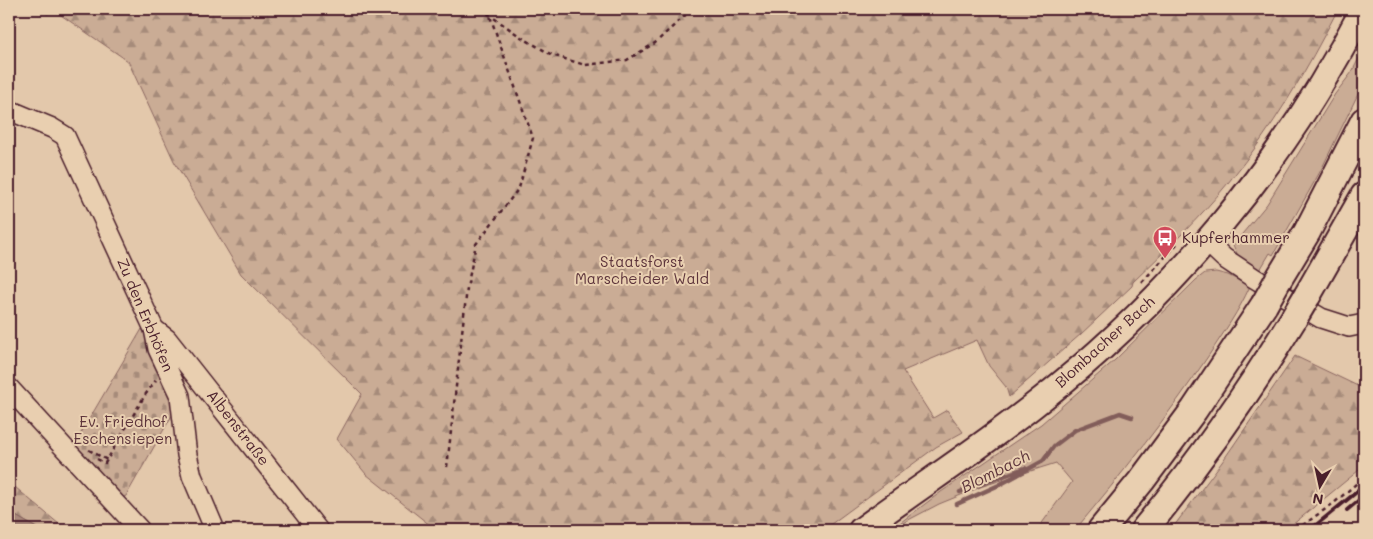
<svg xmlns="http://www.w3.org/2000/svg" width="1373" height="539" font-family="Mali,sans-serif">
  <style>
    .grass { fill: #caac95; stroke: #8a6660 }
    .forest { fill: url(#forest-firs); stroke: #8a6660 }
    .cemetery { fill: url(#cemetery-stones); stroke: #8a6660 }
    .water { fill: #a8877a; stroke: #825d5a }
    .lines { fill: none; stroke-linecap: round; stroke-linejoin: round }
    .stream { stroke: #825d5a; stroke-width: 4.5 }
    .minor-casing { stroke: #4a1f2b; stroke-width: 22 }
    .major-casing { stroke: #4a1f2b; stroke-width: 28 }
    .highway-casing { stroke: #4a1f2b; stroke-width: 30 }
    .path { stroke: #4a1f2b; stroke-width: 2.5; stroke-dasharray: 4 4; stroke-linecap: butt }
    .minor { stroke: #e9cfb0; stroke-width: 19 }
    .major { stroke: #e9cfb0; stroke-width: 24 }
    .highway { stroke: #e9cfb0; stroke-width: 26 }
    .rail { stroke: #4a1f2b; stroke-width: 4 }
    .highway-bridge-casing { stroke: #4a1f2b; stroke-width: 30; stroke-linecap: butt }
    .highway-bridge { stroke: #e9cfb0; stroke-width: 26 }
    .labels { text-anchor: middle; stroke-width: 4; stroke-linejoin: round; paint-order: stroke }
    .poi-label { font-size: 15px; fill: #4a1f2b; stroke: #e9cfb0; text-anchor: start }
    .park-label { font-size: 15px; fill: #5d343b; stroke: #e9cfb0 }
    .street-label { font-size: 15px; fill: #4a1f2b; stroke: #e9cfb0 }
    .water-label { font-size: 16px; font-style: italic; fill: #5d343b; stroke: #e9cfb0 }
  </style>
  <defs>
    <pattern id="forest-firs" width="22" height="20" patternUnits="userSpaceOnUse" patternTransform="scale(1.25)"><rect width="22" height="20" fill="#caac95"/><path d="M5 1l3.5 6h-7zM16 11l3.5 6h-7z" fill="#a68b7a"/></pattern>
    <pattern id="cemetery-stones" width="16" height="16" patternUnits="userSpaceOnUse" patternTransform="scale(1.25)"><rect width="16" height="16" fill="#caac95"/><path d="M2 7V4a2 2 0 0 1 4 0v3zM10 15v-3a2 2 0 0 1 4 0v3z" fill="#a68b7a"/></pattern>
  </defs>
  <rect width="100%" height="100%" fill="#e3c8ab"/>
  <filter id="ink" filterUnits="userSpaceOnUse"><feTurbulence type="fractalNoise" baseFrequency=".02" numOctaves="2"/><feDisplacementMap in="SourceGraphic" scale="10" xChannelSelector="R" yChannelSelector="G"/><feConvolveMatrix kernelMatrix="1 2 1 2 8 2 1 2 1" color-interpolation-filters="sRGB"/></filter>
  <g filter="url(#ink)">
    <path class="grass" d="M1364,48V80L1358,94L1321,170L1273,255L1270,253L1257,275L1240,260L1233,245L1267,204L1335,94L1352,72Z
      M1216,272L1228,275L1250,286C1239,311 1224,332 1209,355C1168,416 1122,474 1075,530H1037L1072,482L1056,463L983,486L939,504L893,528L941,492L1041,424L1115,360L1196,280L1205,273Z"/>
    <path class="forest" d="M41,9H1338C1307,70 1272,130 1228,183C1199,219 1166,250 1133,282L1132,286L1081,334L1009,397L1006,387L989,366L977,340L903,371L933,418L947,410L963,432L936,447L823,530H436L366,474L337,439L362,394L241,274L174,161L128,61L55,11L47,14Z
      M1295,356L1364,389V466L1286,530H1171L1222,462Z
      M9,482L66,530H40L9,512Z"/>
    <path class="cemetery" d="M142,329L176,397L175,410L126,496L122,498L74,445Z"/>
    <path class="water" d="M9,512L40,530H9Z"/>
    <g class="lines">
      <path class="stream" d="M960,492L1025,468
        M957,504L999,485L1043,461L1054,446L1075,430L1120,413L1132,417"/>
      <defs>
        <path id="minor" d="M9,110L52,128L65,136L154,329L158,349L180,396L187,455L192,476L215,530
          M1207,242L1224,258L1254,278L1321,318L1349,327L1364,324
          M154,329L167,339L318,530
          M9,388L140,530"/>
        <path id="major" d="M861,530C918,488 977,450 1033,406C1170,300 1284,164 1363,9"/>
        <path id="highway" d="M1278,280L1307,232L1364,121
          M1307,296L1364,196
          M1101,530L1142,480L1194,410L1264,305
          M1144,530C1199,463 1249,392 1294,318"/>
      </defs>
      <use href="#minor" class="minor-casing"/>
      <use href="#major" class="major-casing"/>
      <use href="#highway" class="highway-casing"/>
      <path class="path" d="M481,9L521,37L552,55L585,65L627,60L655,43L692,9
        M1142,282L1177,244
        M89,450L107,460L145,395L156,380
        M97,459L105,463L107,460
        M447,467L467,288L476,244L519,188L533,138L490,16
        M1296,530L1334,503L1364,477"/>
      <use href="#minor" class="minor"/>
      <use href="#major" class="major"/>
      <use href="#highway" class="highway"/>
      <path class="rail" d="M1347,510L1364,496
        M1310,530L1364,486"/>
      <defs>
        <path id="highway-bridge" d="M1264,305L1278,280
          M1294,318L1307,296"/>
      </defs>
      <use href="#highway-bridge" class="highway-bridge-casing"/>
      <use href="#highway-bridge" class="highway-bridge"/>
    </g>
  </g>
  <defs>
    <symbol id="bus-pin" viewBox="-11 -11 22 30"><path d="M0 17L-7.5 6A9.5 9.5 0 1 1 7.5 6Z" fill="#d1495b" stroke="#e9cfb0"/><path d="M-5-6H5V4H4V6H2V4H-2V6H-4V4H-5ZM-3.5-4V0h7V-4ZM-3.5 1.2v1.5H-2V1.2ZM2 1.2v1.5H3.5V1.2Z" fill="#fff"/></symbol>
  </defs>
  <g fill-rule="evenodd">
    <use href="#bus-pin" x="1151" y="224" width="28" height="38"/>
  </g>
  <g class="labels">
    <g class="poi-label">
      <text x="1182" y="243">Kupferhammer</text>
    </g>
    <g class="park-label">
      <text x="642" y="267">Staatsforst<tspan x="642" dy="17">Marscheider Wald</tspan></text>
      <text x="123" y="427">Ev. Friedhof<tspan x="123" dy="17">Eschensiepen</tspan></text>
    </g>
    <g class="street-label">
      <text transform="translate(145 315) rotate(67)" y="5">Zu den Erbhöfen</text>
      <text transform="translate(1105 342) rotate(-42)" y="5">Blombacher Bach</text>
      <text transform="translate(238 428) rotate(52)" y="5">Albenstraße</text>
    </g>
    <g class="water-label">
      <text transform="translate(995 471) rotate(-27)" y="6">Blombach</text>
    </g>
  </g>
  <rect width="1373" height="539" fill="none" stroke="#e9cfb0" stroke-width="30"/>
  <rect x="15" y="15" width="1343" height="509" fill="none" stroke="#4a1f2b" stroke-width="2" filter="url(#ink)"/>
  <g transform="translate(1320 486) rotate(189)" stroke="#e9cfb0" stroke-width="4" paint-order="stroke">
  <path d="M0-4L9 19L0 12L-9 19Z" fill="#4a1f2b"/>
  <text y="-8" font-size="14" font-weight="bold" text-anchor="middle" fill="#4a1f2b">N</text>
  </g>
</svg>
